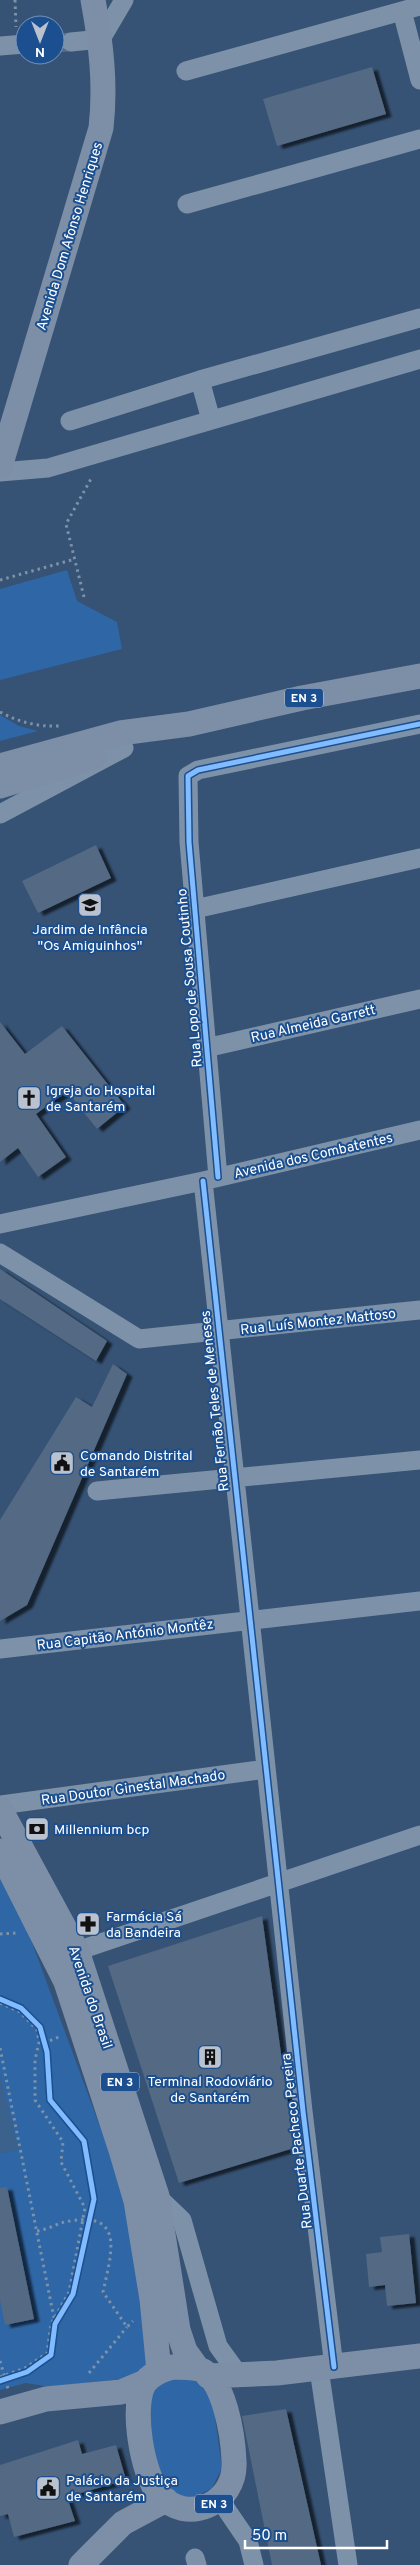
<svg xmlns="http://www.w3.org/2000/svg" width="420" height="2565" font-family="Overpass,sans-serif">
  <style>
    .green { fill: #2f66a5 }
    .water { fill: #3b618d }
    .building { fill: #526984; filter: url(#shadow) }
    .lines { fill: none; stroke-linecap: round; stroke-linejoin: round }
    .minor-tunnel { stroke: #546c89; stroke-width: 19; stroke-dasharray: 19 9; stroke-linecap: butt }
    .path { stroke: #7d92a8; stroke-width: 3; stroke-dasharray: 2.5 4; stroke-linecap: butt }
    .minor { stroke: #7d92a8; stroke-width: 19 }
    .major { stroke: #7d8ea7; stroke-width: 25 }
    .cycleway-casing { stroke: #1b4f8f; stroke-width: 8 }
    .cycleway { stroke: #80bcff; stroke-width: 5 }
    .labels { text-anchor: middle; stroke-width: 4; stroke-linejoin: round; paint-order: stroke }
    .shield { fill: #1b4f8f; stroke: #bbcadd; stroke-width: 1 }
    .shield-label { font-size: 12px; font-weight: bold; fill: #fff }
    .street-label { font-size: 14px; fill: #fff; stroke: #1b4f8f }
    .poi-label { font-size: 14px; fill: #fff; stroke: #1b4f8f; text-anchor: start }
  </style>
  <defs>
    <filter id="shadow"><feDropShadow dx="5.5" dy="3" stdDeviation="1" flood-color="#0009"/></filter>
  </defs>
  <rect width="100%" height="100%" fill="#365274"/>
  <path class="green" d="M67,570L77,601L117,622L122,649L0,680V589Z
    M0,715L19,726L38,731L0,741Z
    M0,1877L23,1918L127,2200L151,2371L139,2377L50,2387L26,2383L0,2390Z
    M177,2375L200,2383L213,2403L222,2468L212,2488L194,2498L183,2499L156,2481L147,2393L155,2384Z"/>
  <path class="water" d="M0,2075L19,2149L0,2154Z"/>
  <path class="building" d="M372,67L386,114L277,146L263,99Z
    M96,845L111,878L38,913L22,881Z
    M0,1022L25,1054L62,1026L125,1106L97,1129L67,1091L36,1114L66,1157L38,1177L18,1148L0,1162Z
    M0,1269L107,1341L96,1361L0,1299Z
    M113,1364L127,1374L27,1605L0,1621V1520L76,1397L92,1407Z
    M262,1916L294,2148L179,2183L108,1966Z
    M7,2187L34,2319L5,2325L0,2300V2188Z
    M409,2234L416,2303L387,2306L385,2285L369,2287L366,2254L382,2252L380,2237Z
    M286,2409L321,2565H272L242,2416Z
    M78,2440L82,2454L116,2445L126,2480L67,2497L75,2521L14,2537L8,2514L0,2516V2465Z"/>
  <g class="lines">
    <path class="minor-tunnel" d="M55,43L71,42"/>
    <path class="path" d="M15,0L16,27
      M0,580L75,559
      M84,597L66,524L92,477
      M0,712C19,722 37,727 59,726
      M0,1934L17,1933
      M0,2003L20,2012L37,2030L39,2042L35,2060V2100L63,2142L61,2162L85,2208L69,2292L51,2324L47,2353L25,2368L0,2377
      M44,2043L61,2036
      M0,2048L54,2318
      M37,2231C50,2229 59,2222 70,2221C127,2211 110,2258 103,2292L127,2327L133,2321
      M0,2361L8,2389
      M89,2373L127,2327"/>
    <path class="minor" d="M402,11L420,80
      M71,42L101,39L124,0
      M0,46L25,44
      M186,71L420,6
      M187,204L420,139
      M211,420L200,380L420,318
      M70,421L200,380
      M0,472L48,468L420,359
      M0,814L124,748
      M195,909L420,858
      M206,1048L420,999
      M218,1177L189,842L188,776L198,770L420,724
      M203,1181L303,2111L334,2367
      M0,1224L203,1181L420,1130
      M0,1253L139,1339L420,1310
      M97,1491L420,1460
      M0,1649L420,1601
      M0,1805L266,1769
      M77,1951L420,1835
      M157,2196L182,2220L218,2346L239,2375
      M319,2369L348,2565
      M220,2500L248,2541L254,2565
      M195,2558L197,2565"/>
    <path class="major" d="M0,467L101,128C106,84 101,43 93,0
      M0,766L120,733L189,724L302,698L420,676
      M0,786L94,757
      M0,1809L77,1951L157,2196L178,2330L185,2351L198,2369
      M0,1851L66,1982L121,2150L136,2201L152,2299L159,2371
      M172,2367C181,2367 191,2367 199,2369C225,2378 233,2437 234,2461C237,2504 186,2526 159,2494C142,2474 131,2407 144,2384C150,2374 162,2370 172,2367Z
      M208,2376L277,2373L420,2356
      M0,2412L46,2399L121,2392L145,2382
      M81,2565L123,2523L166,2500"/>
    <defs>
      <path id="cycleway" d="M218,1177L189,842L188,776L198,770L420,724
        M203,1181L303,2111L334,2367
        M0,1999L21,2008L40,2027L47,2052L50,2100L84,2141L94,2199L73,2294L55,2324L51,2355L27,2372L0,2381"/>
    </defs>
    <use href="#cycleway" class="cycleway-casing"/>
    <use href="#cycleway" class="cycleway"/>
  </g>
  <defs>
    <symbol id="school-square" viewBox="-11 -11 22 22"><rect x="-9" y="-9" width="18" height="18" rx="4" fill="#b9c2ce" stroke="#1b4f8f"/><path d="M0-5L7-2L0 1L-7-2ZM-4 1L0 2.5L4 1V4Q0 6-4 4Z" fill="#111"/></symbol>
    <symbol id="church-square" viewBox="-11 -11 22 22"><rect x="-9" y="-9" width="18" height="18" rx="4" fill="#b9c2ce" stroke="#1b4f8f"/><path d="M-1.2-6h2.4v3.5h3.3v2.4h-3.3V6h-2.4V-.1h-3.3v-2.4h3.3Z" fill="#111"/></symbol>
    <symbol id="civic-square" viewBox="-11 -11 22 22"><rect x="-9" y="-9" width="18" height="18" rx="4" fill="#b9c2ce" stroke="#1b4f8f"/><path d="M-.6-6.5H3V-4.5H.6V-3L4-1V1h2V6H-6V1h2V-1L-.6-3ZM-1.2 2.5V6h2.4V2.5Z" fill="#111"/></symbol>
    <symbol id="bank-square" viewBox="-11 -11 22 22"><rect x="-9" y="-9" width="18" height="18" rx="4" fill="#b9c2ce" stroke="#1b4f8f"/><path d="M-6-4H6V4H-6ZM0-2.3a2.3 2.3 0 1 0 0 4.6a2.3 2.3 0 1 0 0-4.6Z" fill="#111"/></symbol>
    <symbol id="pharmacy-square" viewBox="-11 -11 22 22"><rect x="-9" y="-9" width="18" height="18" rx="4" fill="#b9c2ce" stroke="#1b4f8f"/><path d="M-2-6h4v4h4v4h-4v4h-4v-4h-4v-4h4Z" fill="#111"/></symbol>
    <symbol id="building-square" viewBox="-11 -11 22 22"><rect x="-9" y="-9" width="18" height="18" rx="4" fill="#b9c2ce" stroke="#1b4f8f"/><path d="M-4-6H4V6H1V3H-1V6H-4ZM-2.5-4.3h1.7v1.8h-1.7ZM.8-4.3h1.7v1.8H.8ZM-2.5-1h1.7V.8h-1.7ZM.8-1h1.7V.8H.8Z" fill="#111"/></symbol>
  </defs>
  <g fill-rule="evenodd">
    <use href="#school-square" x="76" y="891" width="28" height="28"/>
    <use href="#church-square" x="15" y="1084" width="28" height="28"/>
    <use href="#civic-square" x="48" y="1449" width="28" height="28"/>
    <use href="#bank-square" x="23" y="1815" width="28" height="28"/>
    <use href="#pharmacy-square" x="74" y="1910" width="28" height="28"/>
    <use href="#building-square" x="196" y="2043" width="28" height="28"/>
    <use href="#civic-square" x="34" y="2474" width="28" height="28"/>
  </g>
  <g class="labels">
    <g class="shield">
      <rect x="285" y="688.5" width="38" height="19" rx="4"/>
      <rect x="101" y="2072.5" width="38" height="19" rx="4"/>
      <rect x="195" y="2494.5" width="38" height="19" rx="4"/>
    </g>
    <g class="shield-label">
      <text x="304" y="702">EN 3</text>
      <text x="120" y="2086">EN 3</text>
      <text x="214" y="2508">EN 3</text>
    </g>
    <g class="street-label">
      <text transform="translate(69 236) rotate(-73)" y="5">Avenida Dom Afonso Henriques</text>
      <text transform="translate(189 978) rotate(-95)" y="5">Rua Lopo de Sousa Coutinho</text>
      <text transform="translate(313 1023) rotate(-13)" y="5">Rua Almeida Garrett</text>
      <text transform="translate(313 1155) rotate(-13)" y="5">Avenida dos Combatentes</text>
      <text transform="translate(318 1321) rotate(-6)" y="5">Rua Luís Montez Mattoso</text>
      <text transform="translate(214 1401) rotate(-96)" y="5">Rua Fernão Teles de Meneses</text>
      <text transform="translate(125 1634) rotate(-7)" y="5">Rua Capitão António Montêz</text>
      <text transform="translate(133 1787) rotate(-8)" y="5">Rua Doutor Ginestal Machado</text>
      <text transform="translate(91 1997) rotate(71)" y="5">Avenida do Brasil</text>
      <text transform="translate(296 2141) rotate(-97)" y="5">Rua Duarte Pacheco Pereira</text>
    </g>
    <g class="poi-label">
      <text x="90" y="934" text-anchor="middle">Jardim de Infância<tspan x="90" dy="16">"Os Amiguinhos"</tspan></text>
      <text x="46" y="1095">Igreja do Hospital<tspan x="46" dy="16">de Santarém</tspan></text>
      <text x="80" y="1460">Comando Distrital<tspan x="80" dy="16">de Santarém</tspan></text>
      <text x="54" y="1834">Millennium bcp</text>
      <text x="106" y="1921">Farmácia Sá<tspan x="106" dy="16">da Bandeira</tspan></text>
      <text x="210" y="2086" text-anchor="middle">Terminal Rodoviário<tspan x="210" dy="16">de Santarém</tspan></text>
      <text x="66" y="2485">Palácio da Justiça<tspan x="66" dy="16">de Santarém</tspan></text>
    </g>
  </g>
  <g transform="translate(40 40) rotate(180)"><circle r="24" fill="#1b4f8f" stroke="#7695bc"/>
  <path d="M0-4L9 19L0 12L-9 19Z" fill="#b9c2ce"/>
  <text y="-8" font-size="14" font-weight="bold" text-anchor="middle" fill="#ffffff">N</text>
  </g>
  <path d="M245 2540v8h142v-8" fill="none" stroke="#ffffff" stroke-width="2.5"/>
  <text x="252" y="2540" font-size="15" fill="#ffffff" stroke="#1b4f8f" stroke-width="4" paint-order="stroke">50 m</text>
</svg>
